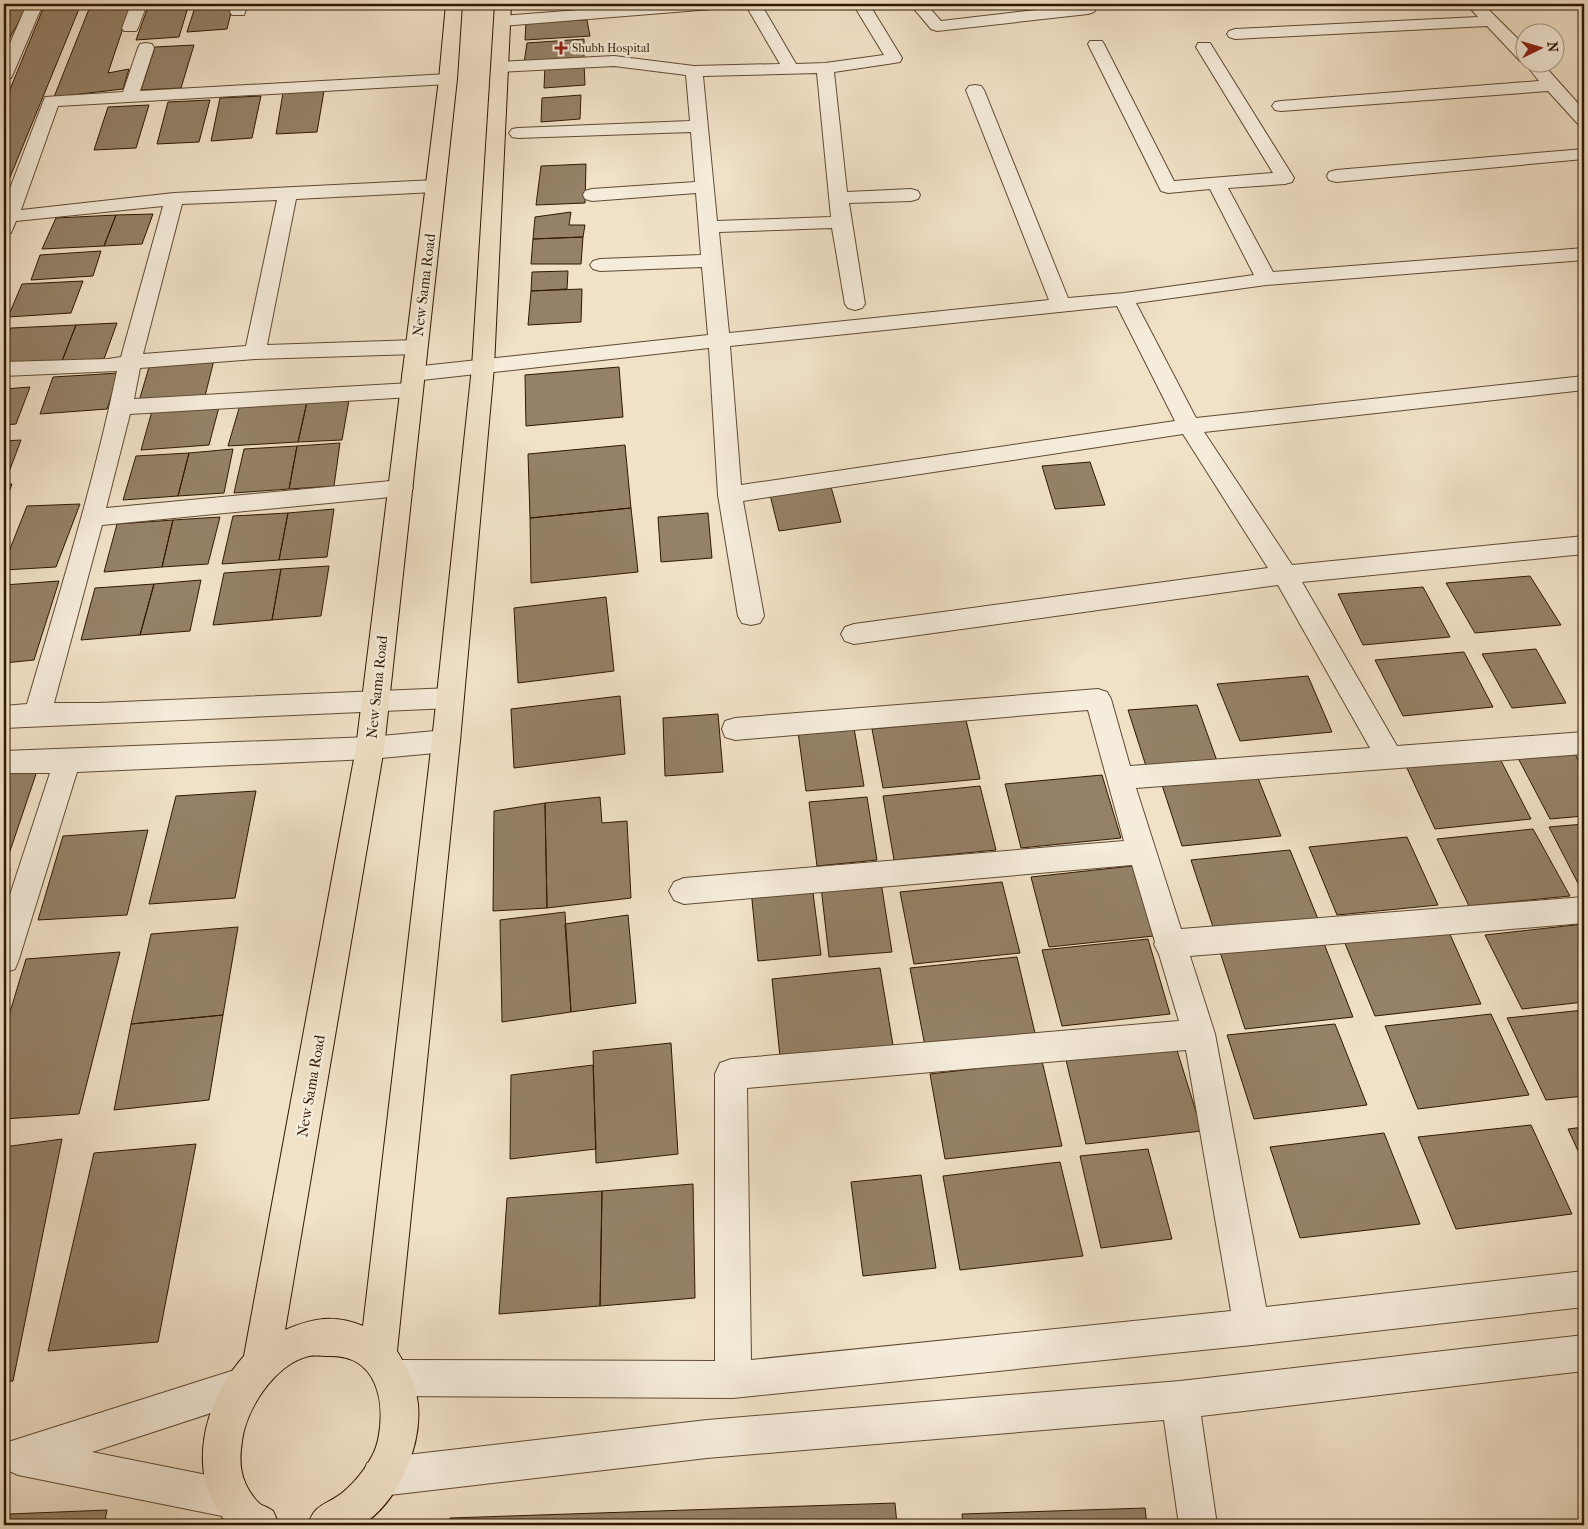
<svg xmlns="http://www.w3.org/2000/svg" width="1588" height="1529" font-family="'IM FELL French Canon',serif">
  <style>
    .building { fill: #948167; stroke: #301800 }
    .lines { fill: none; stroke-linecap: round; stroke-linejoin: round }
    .minor-casing { stroke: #604a32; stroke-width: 2 }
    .major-casing { stroke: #301800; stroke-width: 2 }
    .minor { fill: #f5ecdb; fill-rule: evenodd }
    .major { fill: #f0e1c7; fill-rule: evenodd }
    .poi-dot { fill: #8f2418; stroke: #f5ecdb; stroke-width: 2 }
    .labels { text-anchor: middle; stroke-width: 5; stroke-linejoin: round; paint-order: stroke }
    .far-poi-label { font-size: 12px; fill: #301800; stroke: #f5ecdb; text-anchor: start }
    .street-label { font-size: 15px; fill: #301800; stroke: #f5ecdb }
  </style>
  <rect width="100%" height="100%" fill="#f0e1c7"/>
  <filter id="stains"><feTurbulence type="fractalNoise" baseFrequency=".004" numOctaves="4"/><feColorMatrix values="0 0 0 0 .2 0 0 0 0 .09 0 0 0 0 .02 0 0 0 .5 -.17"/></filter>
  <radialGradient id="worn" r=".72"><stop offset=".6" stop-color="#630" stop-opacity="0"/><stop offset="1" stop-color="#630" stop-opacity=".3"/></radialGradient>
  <path class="building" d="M4,4H25L24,7H27L9,39L4,55Z
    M45,4H81L4,192V104Z
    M91,4H131L108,73L129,69L123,89L54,97Z
    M149,4H189L179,37L136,40Z
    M196,4H233L227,29L187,32Z
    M587,20L590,36L525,40L526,22Z
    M584,39V59L524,63L527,43Z
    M194,45L181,88L141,90L155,47Z
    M584,64L585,85L544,88L545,66Z
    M324,91L317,132L276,134L283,93Z
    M581,95L580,119L541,122L542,98Z
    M261,96L252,138L211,141L220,98Z
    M210,100L199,142L157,144L168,102Z
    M149,105L136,148L94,150L108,107Z
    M586,164L585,203L536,205L541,166Z
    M571,212L569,225H585L583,237L533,239L535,217Z
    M153,214L142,244L104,246L116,215Z
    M116,215L104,246L42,249L56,218Z
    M583,237L581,264H531L533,239Z
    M101,251L93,276L31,280L40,255Z
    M568,271L567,289L531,291L532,272Z
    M83,281L71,313L8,317L22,284Z
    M582,289L581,322L528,325L531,291Z
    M117,323L104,359L62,361L76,325Z
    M76,325L62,361L4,364V345L11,328Z
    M214,360L205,396L139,401L150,364Z
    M619,367L623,417L526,426L525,375Z
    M119,373L107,409L40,414L53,377Z
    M30,387L16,424L4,425V389Z
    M349,400L342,440L298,442L307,402Z
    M307,402L298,442L228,446L240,405Z
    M219,407L209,445L141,450L152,411Z
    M21,440L6,480H4V441Z
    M340,443L334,486L289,489L297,446Z
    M625,445L631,508L530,518L528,454Z
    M297,446L289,489L234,493L244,449Z
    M233,449L224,493L178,496L189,453Z
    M189,453L178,496L123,500L136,456Z
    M1090,462L1105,505L1055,509L1042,466Z
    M4,484H12L4,506Z
    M831,487L841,522L779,531L770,495Z
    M80,504L56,567L4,570V564L27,506Z
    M631,508L638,572L531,583L530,518Z
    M334,509L327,557L279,560L288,513Z
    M288,513L279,560L222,564L233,516Z
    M708,513L712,558L661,562L658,517Z
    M220,517L208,564L162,567L173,520Z
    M173,520L162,567L104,572L117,524Z
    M329,566L321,616L272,620L281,569Z
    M281,569L272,620L213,625L224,573Z
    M1530,576L1561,625L1475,633L1446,583Z
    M201,580L190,631L140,635L154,584Z
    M59,581L34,660L4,663V585Z
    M154,584L140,635L81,640L95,588Z
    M1423,587L1450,637L1363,645L1338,594Z
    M606,597L614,671L518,683L514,608Z
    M1536,649L1566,703L1512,708L1482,654Z
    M1464,652L1493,707L1403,716L1375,660Z
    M1308,676L1332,732L1240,741L1217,684Z
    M620,696L625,754L514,768L511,709Z
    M1197,705L1217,761L1146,766L1128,710Z
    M718,714L723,772L665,776L663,718Z
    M966,720L980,779L883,788L872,729Z
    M854,728L864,786L806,791L798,732Z
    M1574,752L1584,771V816L1550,819L1518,758Z
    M1499,757L1531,819L1435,829L1406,766Z
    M37,771L7,860L4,861V773Z
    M1256,773L1281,836L1182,846L1161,782Z
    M1102,775L1121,838L1021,848L1005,784Z
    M980,786L996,850L894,860L883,796Z
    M256,791L235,898L149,904L176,796Z
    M600,797L602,823L627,821L631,898L547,908L545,803Z
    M867,797L877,860L817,866L809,802Z
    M545,803L547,908L493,911L494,811Z
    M1584,824V893H1583L1549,827Z
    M1533,829L1570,896L1469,906L1437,839Z
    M148,830L127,915L38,920L63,836Z
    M1407,837L1438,905L1337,915L1309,847Z
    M1290,850L1318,919L1214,930L1191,860Z
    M1132,866L1154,936L1049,947L1031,877Z
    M10,868L5,910L4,913V869Z
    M881,882L892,952L829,957L821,887Z
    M1002,882L1020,953L914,964L900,892Z
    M812,885L821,955L758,961L751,890Z
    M565,912L571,1012L502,1022L500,920Z
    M628,915L636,1003L571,1012L565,924Z
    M1584,924V1002L1522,1009L1485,935Z
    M238,927L223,1015L131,1024L151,934Z
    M1448,930L1481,1004L1375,1016L1344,941Z
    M1148,939L1170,1014L1062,1026L1042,950Z
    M1323,941L1353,1017L1245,1029L1220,952Z
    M120,952L79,1114L4,1119V1032L26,959Z
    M1017,957L1035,1033L925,1046L910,968Z
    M880,968L893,1045L780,1057L772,979Z
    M1584,1010V1096L1546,1100L1507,1018Z
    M1491,1014L1529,1095L1418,1109L1385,1026Z
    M223,1015L209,1100L114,1110L131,1024Z
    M1335,1024L1367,1105L1254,1119L1227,1035Z
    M671,1043L678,1154L596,1163L593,1051Z
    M1176,1047L1202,1131L1086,1144L1066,1060Z
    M1042,1061L1062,1146L945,1159L930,1074Z
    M593,1065L596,1149L510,1159L511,1075Z
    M1531,1125L1572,1214L1456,1229L1418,1137Z
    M1584,1127V1164L1568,1129Z
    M1384,1133L1420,1224L1300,1238L1270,1147Z
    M62,1139L13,1381L4,1382V1147Z
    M196,1144L158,1342L48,1351L94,1153Z
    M1148,1149L1172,1239L1101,1248L1080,1156Z
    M1060,1162L1083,1256L960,1270L943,1176Z
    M921,1175L936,1268L863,1276L851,1182Z
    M693,1184L695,1298L600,1306L602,1191Z
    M602,1191L600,1306L499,1314L507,1198Z
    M895,1503L897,1525H449L450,1518Z
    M1145,1508L1147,1525H963L962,1514Z
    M107,1510L104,1525H7L10,1514Z"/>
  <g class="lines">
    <defs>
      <path id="minor" d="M27,4H43L13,74L11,78L4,79V57Z
        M131,4H147L138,28L136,31H124L122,28Z
        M232,4H248L244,15H232L230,12Z
        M656,4H720L718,7L712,9L502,26L496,24L494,21L496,18L502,16Z
        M745,4H761L796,64L825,63L884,55L853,4H869L902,58L900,62L894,63L834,72L847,192L911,189L918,191L920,195L918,199L911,201L849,203L865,304L862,308L855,310L848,308L845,304L832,228L719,232L729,333L1049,300L966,90L969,86L975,85L981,86L984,90L1068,298L1124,293L1254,275L1210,189L1168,193L1161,191L1159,187L1088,44L1090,41H1102L1104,44L1174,181L1273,173L1196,47L1198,43H1210L1294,178L1292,182L1285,184L1228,188L1273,272L1584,248V260L1266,285L1136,303L1196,418L1584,376V390L1204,432L1292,565L1584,536V554L1302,582L1397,746L1584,732V754L1136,788L1181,929L1584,897V923L1190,956L1215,1034L1266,1307L1584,1271V1307L1252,1345L733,1398L393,1396L380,1391L375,1378L380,1365L393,1360L715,1361V1074L720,1063L731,1059L1179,1021L1159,954L1154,944L1155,942L1132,865L684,904L674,900L669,891L674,882L684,878L1124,841L1088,710L735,740L725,737L722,729L725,721L735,718L1098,689L1107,692L1111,699L1130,766L1370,748L1278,585L854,644L845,641L841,634L845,627L854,624L1268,568L1183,434L743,501L764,616L760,623L751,625L742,623L738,616L718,495L709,348L413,381L405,379L402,374L405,369L413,367L708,335L702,267L600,271L593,269L590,265L593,261L600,259L701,255L696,193L592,201L585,199L583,195L585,191L592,189L695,182L691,132L518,138L512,137L509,133L512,129L518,128L690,121L686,75L614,66L500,72L494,71L492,67L494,63L500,62L614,56L694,66L780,64ZM817,73L831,217L717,221L703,76ZM1117,306L1175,421L741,485L730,346ZM1186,1050L1231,1311L751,1360L747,1088Z
        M910,4H926L941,21L1088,4L1094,6L1096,9L1094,12L1088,14L937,31L931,29Z
        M1479,4L1485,6L1526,47V62H1541L1584,110V125L1578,124L1548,91L1281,111L1275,110L1272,106L1275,102L1281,101L1539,81L1523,61H1520L1487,26L1235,39L1229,37L1227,34L1229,31L1235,29L1478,17L1471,9L1473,6Z
        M146,43L152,44L154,48L140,91L448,74L454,75L457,79L454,83L448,84L58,106L21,210L174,193L435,180L442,182L444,186L442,190L435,192L296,199L267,345L416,340L423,342L427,347L423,352L416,354L255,359L140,368L134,399L411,383L419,385L422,390L419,395L411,397L130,414L106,508L401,480L409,482L413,488L409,494L401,496L102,525L54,703H98L451,688L460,691L464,698L460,705L451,708L4,728V706L27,704C59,594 94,484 117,371L4,376V362L108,359L121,357L163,206L16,221L11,233L4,235V204L45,97L123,92L138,48L140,44ZM277,200L246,346L143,354L182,204Z
        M1584,149V159L1336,182L1329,180L1327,176L1329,172L1336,170Z
        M446,730L456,733L460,741L456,749L446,752L370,759L77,772L19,959L15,969L4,973V913L50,773H4V751L370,737Z
        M1584,1335V1371L1201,1416L1217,1525H1179L1164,1420L707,1458L381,1496L367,1491L362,1477L367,1463L381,1458L707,1420L1180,1381Z
        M244,1367L257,1372L262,1385L257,1398L92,1452L232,1480L246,1485L251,1499L246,1513L232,1518L18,1475L5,1469V1443Z"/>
      <path id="major" d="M446,4H462L457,79L384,748L285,1330C313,1318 334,1314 363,1326L432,741L472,367L495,4H511L494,367L460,741L397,1351C406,1366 416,1385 418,1404C422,1447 398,1502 362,1525H308C315,1503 325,1506 342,1493C357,1481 374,1459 378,1440C386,1401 377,1354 328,1356C322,1356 315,1355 309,1356C275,1364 246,1409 242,1441C240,1454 239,1469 245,1482C247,1488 254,1499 260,1504C263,1506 270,1508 273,1511C275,1514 277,1521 279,1525H227C220,1513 211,1501 207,1488C194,1442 213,1391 244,1356L356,748L439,79Z"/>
    </defs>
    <use href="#minor" class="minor-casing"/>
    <use href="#major" class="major-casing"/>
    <use href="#minor" class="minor"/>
    <use href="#major" class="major"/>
  </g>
  <path class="poi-dot" d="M558.5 40.5h5v5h5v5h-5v5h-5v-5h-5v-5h5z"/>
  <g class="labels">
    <g class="far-poi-label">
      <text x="572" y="52">Shubh Hospital</text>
    </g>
    <g class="street-label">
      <text transform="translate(424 285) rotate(-83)" y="5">New Sama Road</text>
      <text transform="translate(377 687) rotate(-84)" y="5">New Sama Road</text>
      <text transform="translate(311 1086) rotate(-80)" y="5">New Sama Road</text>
    </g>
  </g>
  <rect width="1588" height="1529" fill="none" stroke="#f0e1c7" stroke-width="20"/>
  <rect x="5" y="5" width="1578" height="1519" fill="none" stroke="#301800" stroke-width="2.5"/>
  <rect x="10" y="10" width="1568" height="1509" fill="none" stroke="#301800"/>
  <g transform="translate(1540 48) rotate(85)"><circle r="24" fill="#f5ecdb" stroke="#a69783"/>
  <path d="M0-4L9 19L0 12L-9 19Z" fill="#8f2418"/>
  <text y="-8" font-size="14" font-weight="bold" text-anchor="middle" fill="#301800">N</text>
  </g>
  <rect width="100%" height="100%" filter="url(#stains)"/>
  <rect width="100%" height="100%" fill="url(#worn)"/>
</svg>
